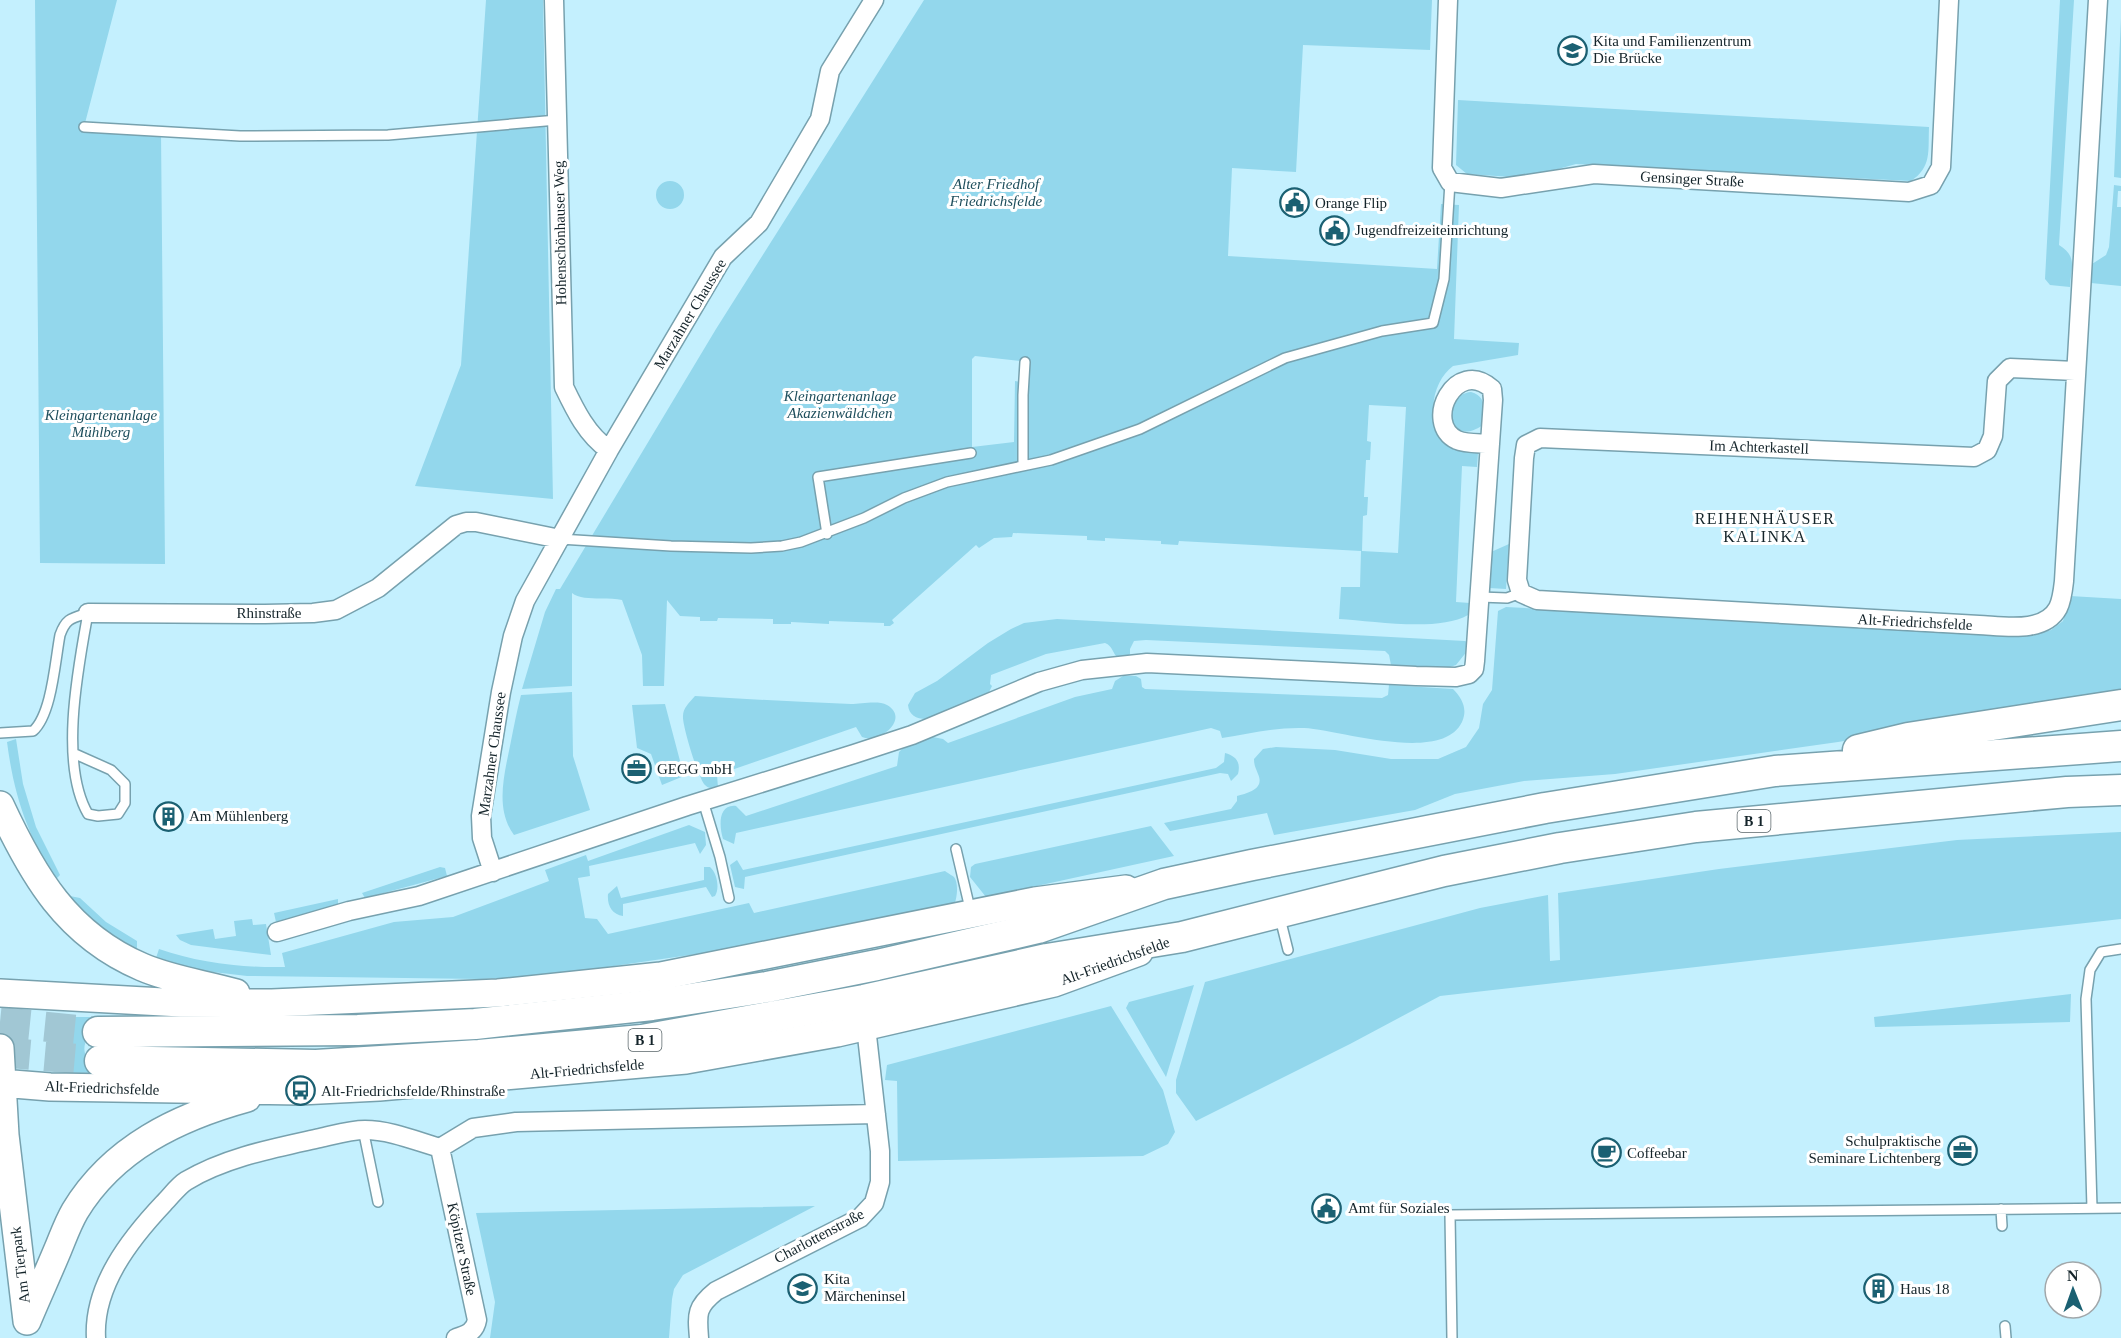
<svg xmlns="http://www.w3.org/2000/svg" width="2121" height="1338" font-family="Georgia,serif">
  <style>
    .green { fill: #93d7ec; fill-rule: evenodd }
    .lines { fill: none; stroke-linecap: round; stroke-linejoin: round }
    .primary-tunnel { stroke: #a1c7d4; stroke-width: 30; stroke-dasharray: 30 15; stroke-linecap: butt }
    .lane-casing { stroke: #77a1ae; stroke-width: 12 }
    .street-casing { stroke: #77a1ae; stroke-width: 21 }
    .secondary-casing { stroke: #77a1ae; stroke-width: 30 }
    .primary-casing { stroke: #77a1ae; stroke-width: 33 }
    .lane { stroke: #fff; stroke-width: 9 }
    .street { stroke: #fff; stroke-width: 18 }
    .secondary { stroke: #fff; stroke-width: 27 }
    .primary { stroke: #fff; stroke-width: 30 }
    .labels { text-anchor: middle; stroke-width: 6; stroke-linejoin: round; paint-order: stroke }
    .shield { fill: #fff; stroke: #5a666a; stroke-width: 1.5 }
    .shield-label { font-size: 14px; font-weight: bold; fill: #14242a }
    .poi-label { font-size: 15px; fill: #14242a; stroke: #fff; text-anchor: start }
    .street-label { font-size: 15px; fill: #14242a; stroke: #fff }
    .park-label { font-size: 15px; font-style: italic; fill: #1e4e5c; stroke: #fff }
    .neighbourhood-label { font-size: 16px; letter-spacing: 1.5px; fill: #14242a; stroke: #fff }
  </style>
  <rect width="100%" height="100%" fill="#c4f0fe"/>
  <path class="green" d="M35,0H117L84,127L161,132L165,564L40,563Z
    M486,0H543L553,499L415,486L461,365Z
    M924,0H1432L1430,50L1303,45L1296,172L1232,168L1228,256L1437,269L1441,204L1459,205L1454,339L1519,343L1518,355L1453,366C1438,377 1428,403 1437,422C1442,431 1468,450 1478,453L1477,467L1462,466L1456,602L1470,603L1468,615C1439,632 1373,621 1339,619L1341,587H1360L1361,551L1179,541L1178,545L1161,544V541L1105,538V541L1087,540V536L1013,533L1012,537L994,538L979,548L976,545L892,620L894,623L890,626H884V623L829,621V624L791,622V624H773V619L718,618L717,621H700V617L680,616L667,600L664,686H643L642,655L622,600C608,596 582,602 572,593V686L522,689L545,612L556,589H560L716,329ZM975,356L1029,362L1028,383L1015,381L1014,442L972,447V359ZM1369,405L1406,407L1398,553L1362,551L1363,516L1367,515L1368,497H1364L1366,460H1370L1371,442L1367,441Z
    M2060,0H2074L2059,245C2078,257 2071,267 2070,287L2050,285L2045,279Z
    M2121,18V178L2114,177Z
    M1458,100L1929,127C1928,151 1932,167 1911,181L1576,164L1526,178L1467,174L1456,165Z
    M656 195a14 14 0 1 1 28 0a14 14 0 1 1-28 0Z
    M2114,185L2121,186V191H2118L2117,207H2121V286L2091,283L2092,264L2106,255L2109,247Z
    M1471,392C1488,397 1484,411 1483,425C1447,450 1438,395 1471,392Z
    M1509,544L1506,589L1489,588L1491,552Z
    M2070,596L2121,599V696L1838,742L1615,774L1524,781L1455,794L1415,810L1274,835L1267,813L1170,831L1164,823L1231,809L1237,801V796C1248,793 1265,789 1258,774C1256,768 1254,766 1254,759L1263,749L1276,747L1335,750L1391,759H1438L1466,747L1479,728L1483,704L1492,690L1498,611L1506,607L2032,636L2051,630L2063,621Z
    M1057,619L1465,641L1467,642L1468,650L1456,665L1447,668L1391,665L1389,655L1385,651L1146,640L1134,641L1130,649V654L1127,657L1118,658C1112,653 1113,646 1105,643L1046,654L991,675L990,684L992,686L989,692L926,719C916,719 909,715 908,705L915,693L937,681L988,643L1011,629L1024,623Z
    M1123,676H1136L1141,679L1142,687L1145,689L1382,698L1388,695L1389,685L1453,689C1462,698 1468,709 1462,722C1442,764 1340,730 1304,728C1276,727 1249,734 1222,738L1220,731L1211,728L736,833L734,844L723,839C719,826 718,804 736,806L746,816L897,766L899,752L902,749L933,737L943,739L948,743L1075,697L1112,689L1115,681Z
    M572,692L573,756L590,810L514,835C494,808 505,772 511,741C514,726 517,710 521,695Z
    M695,696C747,699 799,702 851,704C861,704 878,700 887,705C910,718 881,744 862,737L856,727L717,775L718,788C713,789 709,789 705,785C699,780 682,725 683,716C683,708 689,703 695,696Z
    M665,704L684,776L662,785L651,754L637,748L632,705Z
    M16,739L23,784L36,827L60,875L55,880C27,833 14,796 7,742Z
    M1225,753C1236,756 1241,762 1238,774L1231,781L1228,774L1220,773L745,877L744,889L735,887L730,865L737,860L743,870L1216,768L1224,762Z
    M689,825L705,832L706,845L700,854L695,843L589,866L590,876L578,878L585,918L597,919L608,934L749,903L754,913L945,871C946,872 953,876 954,877C959,883 957,899 954,905L773,943L538,977L481,979L247,976L196,970L172,965L156,958L159,949C199,963 243,968 285,967L282,953L394,922L453,917L549,881L545,870L586,855L588,861Z
    M1151,826L1174,856L986,897L970,877L971,867L975,864Z
    M2121,832V919L1440,996L1350,1044L1196,1121L1176,1093V1080L1205,982L1480,908L1548,895L1550,961L1560,960L1558,893L1719,869L1957,840Z
    M440,867L445,868L447,876L365,898L362,893Z
    M704,867H710C717,873 720,888 715,896L712,897L706,887L623,904V916C612,914 607,906 608,894L617,886L621,898L704,880Z
    M65,895L80,898L106,922L137,941V949C109,935 87,917 65,895Z
    M338,899V906L276,922L274,913Z
    M252,919L253,925L266,924L271,955L191,945L180,940L176,935L213,929L215,939L236,936L234,921Z
    M1194,985L1166,1077L1126,1008L1129,1002Z
    M2071,994L2070,1022L1875,1027L1874,1017Z
    M1111,1006L1163,1090L1175,1132L1168,1144L1143,1156L898,1161L897,1081L885,1080L887,1065Z
    M62,1017H99L100,1019C80,1047 78,1050 101,1077L64,1073Z
    M815,1206L683,1275L674,1289L672,1299L669,1338H490L495,1302L476,1213Z"/>
  <g class="lines">
    <path class="primary-tunnel" d="M0,1022L98,1032
      M0,1052L100,1061"/>
    <defs>
      <path id="lane" d="M84,127L240,136L388,135L557,120
        M1023,465V395L1025,362
        M827,534L818,477L971,453
        M560,539L671,546L751,548L782,546L801,542L864,518L904,498L947,482L1051,460L1140,429L1285,358L1382,331L1433,323L1444,279L1450,182
        M1480,597L1507,598L1521,593
        M0,733L33,731C52,714 55,661 60,635C66,618 72,618 88,613C78,668 59,764 88,814L98,816L118,814L125,803V784L111,770L73,753
        M703,801L720,857L729,898
        M956,849L971,913
        M1280,918L1288,950
        M363,1129L378,1202
        M2092,1208L2086,999L2090,970L2101,952L2121,949
        M2001,1209L2002,1226
        M2005,1326L2006,1338
        M1452,1338L1450,1215L2121,1208"/>
      <path id="street" d="M554,0L564,387C575,410 587,435 609,450
        M1448,0L1442,168L1450,182L1501,188L1594,174L1909,192L1931,185L1941,167L1949,0
        M2075,371L2010,368L1997,381L1993,436L1987,450L1974,457L1540,438L1526,445L1524,458L1517,580L1521,593L1537,600L1979,625C2003,626 2044,634 2058,608C2062,600 2063,590 2064,581L2098,0
        M88,613L265,614L313,613L336,610L378,588L456,525L466,522H476L560,539
        M493,872L482,838L481,816L501,692L513,636L525,601L609,450L723,257L759,223L820,119L830,71L874,0
        M277,932L349,911L419,896L687,806L854,754L912,735L1039,682L1082,670L1147,663L1416,676L1456,677L1469,674L1474,669L1475,661L1493,400L1492,389C1456,356 1422,423 1457,440C1466,444 1480,443 1490,444
        M440,1148L477,1320C475,1332 466,1335 456,1338
        M96,1338C93,1286 130,1239 164,1203C171,1196 178,1186 186,1181C226,1157 275,1148 320,1138C334,1135 350,1130 365,1130C390,1130 416,1141 440,1148L473,1128L516,1122L876,1114
        M699,1338C697,1314 696,1307 716,1291L860,1218L874,1203L880,1182V1151L866,1027"/>
      <path id="secondary" d="M0,805C33,876 67,935 142,967C172,980 205,984 236,993
        M0,993L181,1003H272L498,993L661,976L1035,901L1126,889
        M0,1048L5,1135L27,1321
        M0,1083L50,1087L300,1091L379,1087L686,1060L837,1033L1054,983L1139,952
        M27,1321C37,1297 48,1273 58,1249C63,1237 68,1223 75,1211C113,1148 178,1117 247,1098"/>
      <path id="primary" d="M1858,750L1908,738L2121,705
        M98,1032L358,1030L475,1024L652,1005L767,987L877,965L1038,928L1164,884L1252,865L1545,808L1775,771L2121,746
        M100,1061L316,1065L479,1055L642,1040L864,1000L1047,959L1182,937L1444,871L1560,848L1696,827L2067,792L2121,790"/>
    </defs>
    <use href="#lane" class="lane-casing"/>
    <use href="#street" class="street-casing"/>
    <use href="#secondary" class="secondary-casing"/>
    <use href="#primary" class="primary-casing"/>
    <use href="#lane" class="lane"/>
    <use href="#street" class="street"/>
    <use href="#secondary" class="secondary"/>
    <use href="#primary" class="primary"/>
  </g>
  <defs>
    <symbol id="school-ring" viewBox="-11 -11 22 22"><circle r="9.5" fill="#fff" stroke="#1b6072" stroke-width="1.5"/><path d="M0-5L7-2L0 1L-7-2ZM-4 1L0 2.5L4 1V4Q0 6-4 4Z" fill="#1b6072"/></symbol>
    <symbol id="civic-ring" viewBox="-11 -11 22 22"><circle r="9.5" fill="#fff" stroke="#1b6072" stroke-width="1.5"/><path d="M-.6-6.5H3V-4.5H.6V-3L4-1V1h2V6H-6V1h2V-1L-.6-3ZM-1.2 2.5V6h2.4V2.5Z" fill="#1b6072"/></symbol>
    <symbol id="office-ring" viewBox="-11 -11 22 22"><circle r="9.5" fill="#fff" stroke="#1b6072" stroke-width="1.5"/><path d="M-6-3h4V-5.5h4V-3h4V5H-6ZM-1-4.5V-3h2v-1.5ZM-6 0V1H6V0Z" fill="#1b6072"/></symbol>
    <symbol id="building-ring" viewBox="-11 -11 22 22"><circle r="9.5" fill="#fff" stroke="#1b6072" stroke-width="1.5"/><path d="M-4-6H4V6H1V3H-1V6H-4ZM-2.5-4.3h1.7v1.8h-1.7ZM.8-4.3h1.7v1.8H.8ZM-2.5-1h1.7V.8h-1.7ZM.8-1h1.7V.8H.8Z" fill="#1b6072"/></symbol>
    <symbol id="bus-ring" viewBox="-11 -11 22 22"><circle r="9.5" fill="#fff" stroke="#1b6072" stroke-width="1.5"/><path d="M-5-6H5V4H4V6H2V4H-2V6H-4V4H-5ZM-3.5-4V0h7V-4ZM-3.5 1.2v1.5H-2V1.2ZM2 1.2v1.5H3.5V1.2Z" fill="#1b6072"/></symbol>
    <symbol id="cafe-ring" viewBox="-11 -11 22 22"><circle r="9.5" fill="#fff" stroke="#1b6072" stroke-width="1.5"/><path d="M-5.5-4.5H6V0H3Q3 3.5 0 3.5H-2.5Q-5.5 3.5-5.5 0ZM3-3.2v2h1.7v-2ZM-6 4.5H4V6H-6Z" fill="#1b6072"/></symbol>
  </defs>
  <g fill-rule="evenodd">
    <use href="#school-ring" x="1556" y="34" width="33" height="33"/>
    <use href="#civic-ring" x="1278" y="186" width="33" height="33"/>
    <use href="#civic-ring" x="1318" y="214" width="33" height="33"/>
    <use href="#office-ring" x="620" y="752" width="33" height="33"/>
    <use href="#building-ring" x="152" y="800" width="33" height="33"/>
    <use href="#bus-ring" x="284" y="1074" width="33" height="33"/>
    <use href="#office-ring" x="1946" y="1134" width="33" height="33"/>
    <use href="#cafe-ring" x="1590" y="1136" width="33" height="33"/>
    <use href="#civic-ring" x="1310" y="1192" width="33" height="33"/>
    <use href="#school-ring" x="786" y="1272" width="33" height="33"/>
    <use href="#building-ring" x="1862" y="1272" width="33" height="33"/>
  </g>
  <g class="labels">
    <g class="shield">
      <rect x="1737.5" y="810" width="33" height="22" rx="4.5"/>
      <rect x="628.5" y="1029" width="33" height="22" rx="4.5"/>
    </g>
    <g class="shield-label">
      <text x="1754" y="826">B 1</text>
      <text x="645" y="1045">B 1</text>
    </g>
    <g class="poi-label">
      <text x="1593" y="46">Kita und Familienzentrum<tspan x="1593" dy="17">Die Brücke</tspan></text>
      <text x="1315" y="208">Orange Flip</text>
      <text x="1355" y="235">Jugendfreizeiteinrichtung</text>
      <text x="657" y="774">GEGG mbH</text>
      <text x="189" y="821">Am Mühlenberg</text>
      <text x="321" y="1096">Alt-Friedrichsfelde/Rhinstraße</text>
      <text x="1941" y="1146" text-anchor="end">Schulpraktische<tspan x="1941" dy="17">Seminare Lichtenberg</tspan></text>
      <text x="1627" y="1158">Coffeebar</text>
      <text x="1348" y="1213">Amt für Soziales</text>
      <text x="824" y="1284">Kita<tspan x="824" dy="17">Märcheninsel</tspan></text>
      <text x="1900" y="1294">Haus 18</text>
    </g>
    <g class="street-label">
      <text transform="translate(1692 179) rotate(3)" y="5">Gensinger Straße</text>
      <text transform="translate(560 233) rotate(-91)" y="5">Hohenschönhauser Weg</text>
      <text transform="translate(690 314) rotate(-59)" y="5">Marzahner Chaussee</text>
      <text transform="translate(1759 447) rotate(2)" y="5">Im Achterkastell</text>
      <text x="269" y="618">Rhinstraße</text>
      <text transform="translate(1915 622) rotate(3)" y="5">Alt-Friedrichsfelde</text>
      <text transform="translate(492 754) rotate(-82)" y="5">Marzahner Chaussee</text>
      <text transform="translate(1115 961) rotate(-20)" y="5">Alt-Friedrichsfelde</text>
      <text transform="translate(587 1069) rotate(-5)" y="5">Alt-Friedrichsfelde</text>
      <text transform="translate(102 1088) rotate(2)" y="5">Alt-Friedrichsfelde</text>
      <text transform="translate(819 1236) rotate(-28)" y="5">Charlottenstraße</text>
      <text transform="translate(462 1249) rotate(78)" y="5">Köpitzer Straße</text>
      <text transform="translate(20 1265) rotate(-97)" y="5">Am Tierpark</text>
    </g>
    <g class="park-label">
      <text x="996" y="189">Alter Friedhof<tspan x="996" dy="17">Friedrichsfelde</tspan></text>
      <text x="840" y="401">Kleingartenanlage<tspan x="840" dy="17">Akazienwäldchen</tspan></text>
      <text x="101" y="420">Kleingartenanlage<tspan x="101" dy="17">Mühlberg</tspan></text>
    </g>
    <g class="neighbourhood-label">
      <text x="1765" y="524">REIHENHÄUSER<tspan x="1765" dy="18">KALINKA</tspan></text>
    </g>
  </g>
  <g transform="translate(2073 1290) rotate(359)"><circle r="28" fill="#ffffff" stroke="#a1a7aa" stroke-width="1.5"/>
  <path d="M0-4.5L10 22L0 15L-10 22Z" fill="#1b6072"/>
  <text y="-9" font-size="16" font-weight="bold" text-anchor="middle" fill="#14242a">N</text>
  </g>
</svg>
